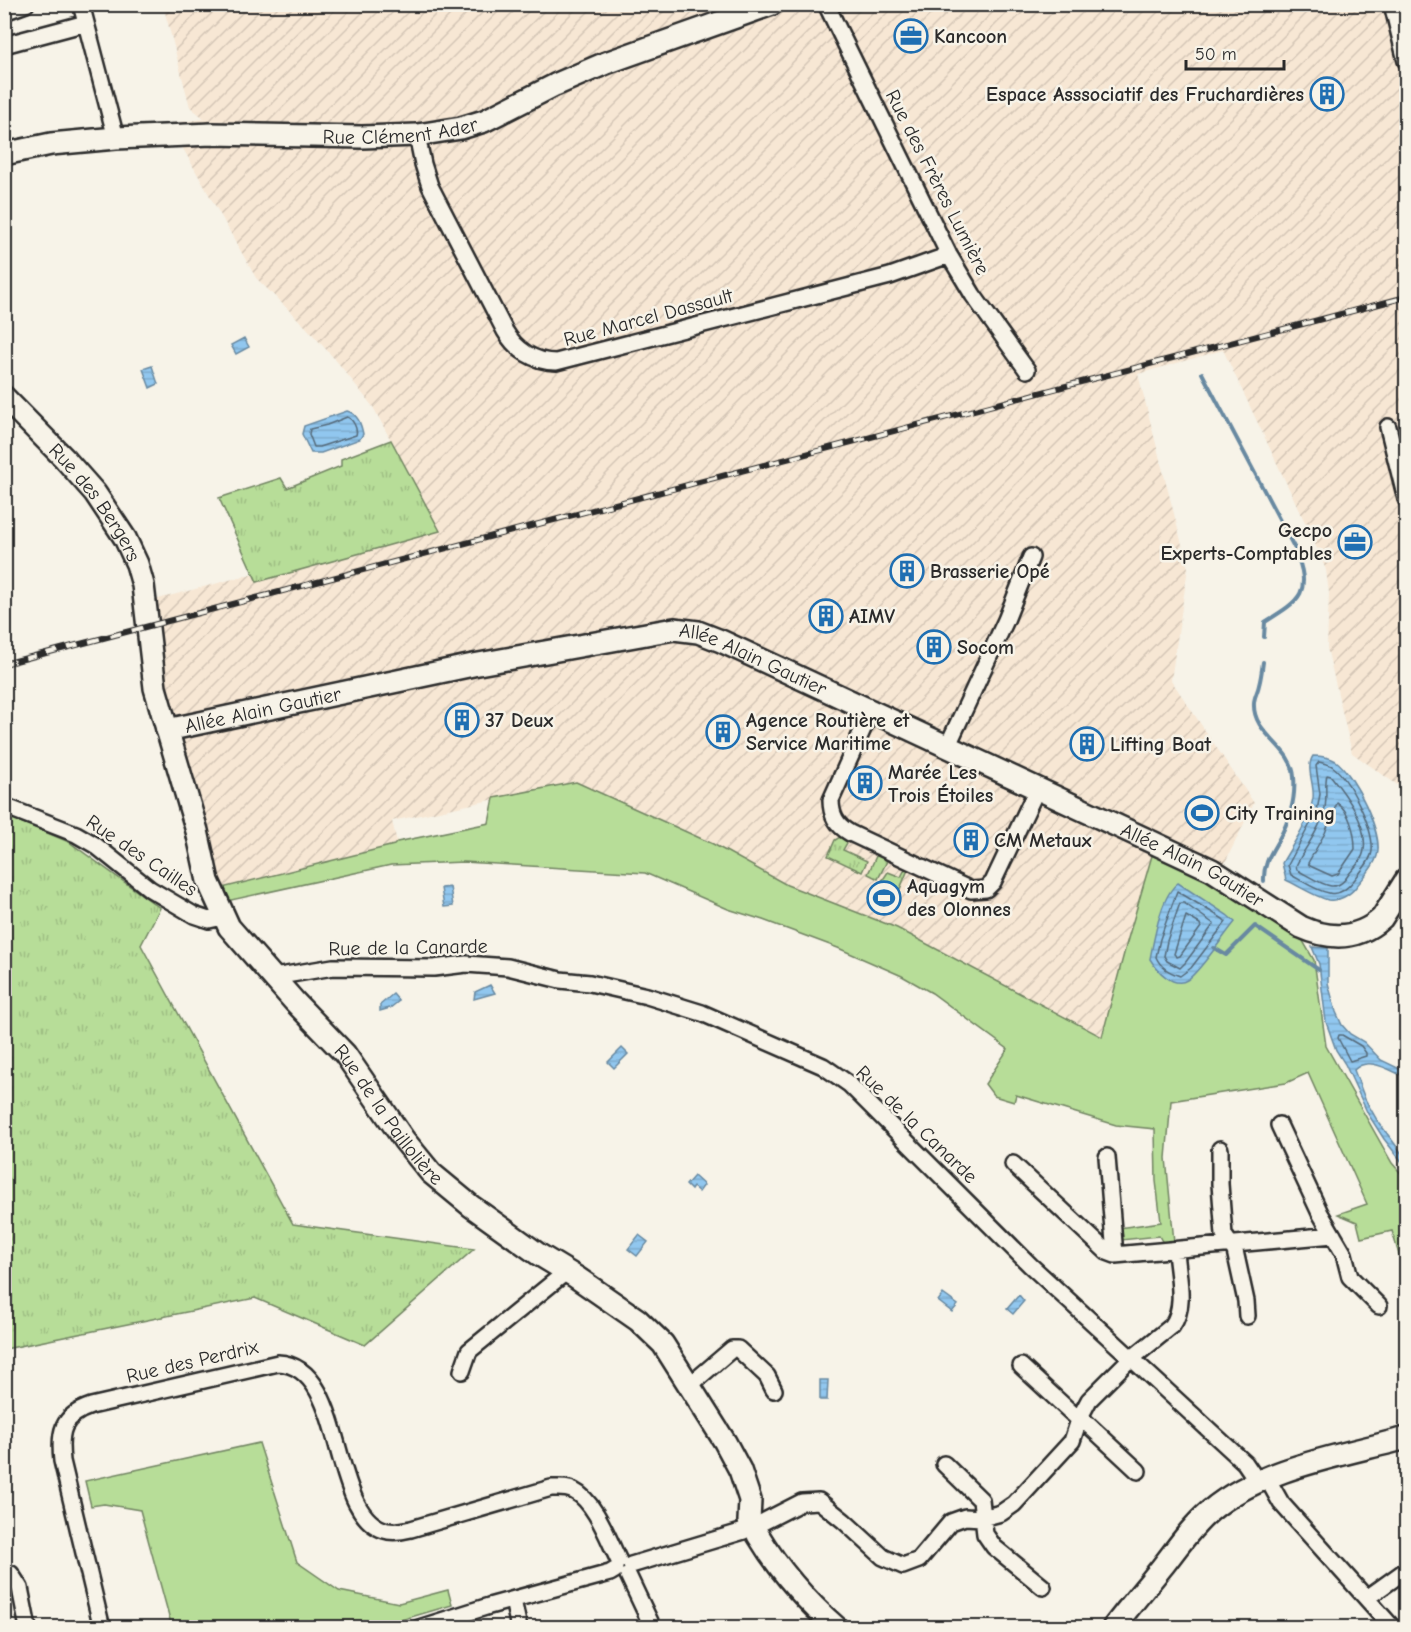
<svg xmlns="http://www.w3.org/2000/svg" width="1411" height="1632" font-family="'Comic Neue',sans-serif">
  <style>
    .industrial { fill: url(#industrial-furrows) }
    .grass { fill: url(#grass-tufts); stroke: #718462; stroke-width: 1.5 }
    .park { fill: #b7dd98; stroke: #718462; stroke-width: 1.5 }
    .water { fill: url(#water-rules); stroke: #6889a1; stroke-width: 1.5 }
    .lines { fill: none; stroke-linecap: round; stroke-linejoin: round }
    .shore { stroke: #546979; stroke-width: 1.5 }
    .stream { stroke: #6889a1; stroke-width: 4 }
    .street-casing { stroke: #2b2b2b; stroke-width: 20 }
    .secondary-casing { stroke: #2b2b2b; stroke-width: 26 }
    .street { stroke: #f7f3e8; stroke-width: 15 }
    .secondary { stroke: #f7f3e8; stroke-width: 21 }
    .rail-casing { stroke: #2b2b2b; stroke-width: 6 }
    .rail { stroke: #f7f3e8; stroke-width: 4; stroke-dasharray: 11; stroke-linecap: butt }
    .labels { text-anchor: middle; stroke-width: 5; stroke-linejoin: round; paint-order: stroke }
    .poi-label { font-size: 20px; font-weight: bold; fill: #2b2b2b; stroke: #f7f3e8; text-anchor: start }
    .street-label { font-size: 20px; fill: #2b2b2b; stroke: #f7f3e8 }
  </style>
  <defs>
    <pattern id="industrial-furrows" width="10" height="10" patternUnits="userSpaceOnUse" patternTransform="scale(1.5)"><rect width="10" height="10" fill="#f7e7d4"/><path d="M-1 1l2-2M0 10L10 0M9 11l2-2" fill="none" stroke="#d4c6b6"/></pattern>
    <pattern id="grass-tufts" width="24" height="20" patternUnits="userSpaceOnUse" patternTransform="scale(1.5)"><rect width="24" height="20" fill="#b7dd98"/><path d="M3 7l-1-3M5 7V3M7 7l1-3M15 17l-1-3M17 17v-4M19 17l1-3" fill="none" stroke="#9ebe83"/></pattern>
    <pattern id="water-rules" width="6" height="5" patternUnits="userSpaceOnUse" patternTransform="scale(1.5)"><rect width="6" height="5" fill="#91c7ef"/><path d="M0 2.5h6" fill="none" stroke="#7dabcd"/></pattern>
  </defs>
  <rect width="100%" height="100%" fill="#f7f3e8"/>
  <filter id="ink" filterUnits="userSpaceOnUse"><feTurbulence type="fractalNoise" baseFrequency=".0167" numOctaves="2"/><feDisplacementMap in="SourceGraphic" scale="12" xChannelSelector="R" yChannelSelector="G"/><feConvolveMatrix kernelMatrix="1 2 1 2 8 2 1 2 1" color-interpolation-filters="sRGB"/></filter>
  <g filter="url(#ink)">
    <path class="industrial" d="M163,5H1406V791L1352,753L1327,648L1329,593L1326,570L1313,539L1223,350L1138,374L1188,568L1171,680L1254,803L1217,879L1154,852L1127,942L1102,1037L897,928L787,885L713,844L576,782L392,821L397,842L394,845L222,888L167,690L156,635L154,600L252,574L258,582L439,530L373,407L339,364L306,327L256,278L181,145L179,122L205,119L190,107Z"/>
    <path class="grass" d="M391,440L440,531L257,582L219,498L281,478L287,488L341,466V459Z
      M4,815L69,842L160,908L141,945L293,1224L474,1249L365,1345L255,1298L5,1349Z
      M840,837L848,841L843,850L867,861L862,872L828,856L835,840Z
      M877,854L888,859L878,879L868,874Z
      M905,869L907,872L900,889L882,881L888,872L901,877Z
      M5,1585H6L11,1627H5Z"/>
    <path class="park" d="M576,782L713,844L787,885L897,928L1102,1037L1127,942L1153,852L1216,885L1303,941L1314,960L1326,1046L1392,1163L1406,1179V1264L1402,1265L1392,1231L1361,1238L1357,1222L1338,1214L1367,1204L1308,1073L1286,1083L1171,1101L1166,1158L1174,1242L1163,1243L1159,1236L1121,1240L1119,1228L1161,1222L1156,1181L1155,1129L1116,1125L1016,1095L1014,1102L994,1096L985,1084L1008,1049L932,993L902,976L838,948L763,920L728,909L645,873L464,862L391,865L227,901L222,888L394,845L397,842L489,823L494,798Z
      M259,1443L297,1562L339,1591L399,1603L448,1590L452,1605L377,1627H172L140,1510L104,1504L91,1506L85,1481Z"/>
    <path class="water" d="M244,338L249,347L236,354L231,345Z
      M152,366L158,384L150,388L143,369Z
      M347,411C358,414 361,424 363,434L360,439L321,453H311L302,434L304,426Z
      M1313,756C1321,756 1329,757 1336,761C1354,774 1384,834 1377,856C1374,867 1363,878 1356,887C1350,895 1338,902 1328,900C1314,896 1299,886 1286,880L1282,863C1294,842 1309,822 1313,798C1315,785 1305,768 1313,756Z
      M1178,883L1227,915L1235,922C1224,935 1199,973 1187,980C1173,989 1156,969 1150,959C1154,939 1161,895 1178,883Z
      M450,887L453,906L444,907L441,888Z
      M1312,947L1328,948V983L1336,1012L1342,1025L1350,1034L1364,1042L1381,1060L1406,1072V1077C1390,1071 1369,1055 1354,1070L1365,1099L1377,1120L1406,1159V1167L1384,1139L1368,1114L1345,1064L1336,1050L1326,1022L1319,964Z
      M490,985L495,993L474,999L475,992Z
      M393,994L399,1001L390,1008L380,1011V1005Z
      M622,1048L628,1054L614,1068L608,1062Z
      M694,1176L704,1185L699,1192L693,1187L691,1190L686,1185Z
      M639,1235L648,1242L637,1256L628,1249Z
      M943,1294L958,1305L952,1312L938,1301Z
      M1019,1295L1024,1301L1013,1314L1007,1309Z
      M820,1380H828L827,1400H820Z"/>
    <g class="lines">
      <path class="shore" d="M347,417C353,419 358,429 356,435L319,447H314L309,434L310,429L327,425Z
        M1319,762C1323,763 1328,764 1332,766C1350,779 1374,829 1372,851C1371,861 1361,871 1355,879C1349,887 1340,896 1329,893C1316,891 1303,881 1291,875L1288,865L1317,811L1320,794L1316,766Z
        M1327,775L1331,776C1346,795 1368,824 1364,850C1363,859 1355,867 1349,874C1345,880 1340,887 1331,886C1321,885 1307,875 1297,870L1296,866C1304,848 1319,832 1324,812C1328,800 1324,784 1327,775Z
        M1337,803C1350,811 1355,834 1355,849L1338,874L1332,876L1310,866L1308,863L1325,833Z
        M1177,891L1223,919L1226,922L1191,968L1180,976C1169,972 1161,968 1156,957L1160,939Z
        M1180,903H1184L1214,924L1185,963L1180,968L1167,961L1164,956L1167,941Z
        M1186,916L1200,924L1201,927L1180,956L1177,957L1174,954Z
        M1339,1035H1342L1361,1046L1366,1053V1056L1350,1061L1338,1038Z"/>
      <path class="stream" d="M1202,373L1295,549C1312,593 1302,599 1265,622L1264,637
        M1263,662C1262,670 1261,678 1259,685C1258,691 1254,697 1254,703C1252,735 1292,745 1294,777C1296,799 1290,819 1279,839C1271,853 1263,864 1264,881
        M1214,948L1226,955L1255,926L1319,970"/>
      <defs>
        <path id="street" d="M81,4L116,138
          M826,4L949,255L973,295L1027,370
          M1392,4L1406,61
          M4,12L26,4
          M4,45L86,23
          M417,135L423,164L430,186L505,331C516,350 534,362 556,362L890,276L949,255
          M1388,427L1406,499
          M871,711L831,800C831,815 836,825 850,833L971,890L986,889L993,882L1037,789
          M948,745L1006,620L1031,557
          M4,806L76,834L95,845L150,889L194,915L209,920L223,917
          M274,977L333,967L434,968L466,964L508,967L560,980L590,983L647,996L702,1013L823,1066L849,1084L1030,1265L1245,1463L1258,1482
          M1279,1125L1320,1213L1344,1254L1350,1277L1379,1306
          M1220,1149V1184L1224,1235L1235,1251L1246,1301L1247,1316
          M1107,1157L1115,1255
          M1013,1164L1107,1252L1115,1255L1333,1235
          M1021,1366L1075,1416L1080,1417L1138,1471
          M462,1371L469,1351L566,1272
          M690,1385L732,1349H738L767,1376L774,1390
          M944,1464L981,1500L985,1534L994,1547L1043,1587
          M1267,1478L1281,1503L1393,1628
          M759,1524L802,1502L819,1501L844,1521L883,1557L903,1566L919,1560L951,1522L965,1517L982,1518L1001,1513L1014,1504L1072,1441L1080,1417L1089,1400L1126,1363L1172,1326C1187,1306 1177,1273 1176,1250
          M631,1565L744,1531
          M4,1573L11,1574L20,1588L28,1628
          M628,1575L653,1628
          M1367,1598L1406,1570
          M513,1600L519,1628
          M102,1628L62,1461C59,1433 61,1416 91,1406L278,1363C349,1366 327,1519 388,1531C395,1532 403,1531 411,1529L551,1488C559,1488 567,1487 574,1491C595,1501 609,1541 619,1561
          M419,1628L489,1606L610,1573L615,1570"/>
        <g id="secondary">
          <path id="s1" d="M4,154L51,144L116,138L212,134L362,137L417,135L461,128L484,121L555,85L606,63L772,4"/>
          <path id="s2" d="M4,397L65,459L95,493L125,538L137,564L143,585L155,688L197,831L208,881L229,927L294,1001L345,1054L404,1140L431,1173L471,1206L538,1254L576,1277L638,1320L663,1344L725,1442L740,1470L750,1500L749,1521"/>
          <path id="s3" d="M167,730L473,665L674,629L698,632L721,641L1212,870L1301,927C1330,940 1358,940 1382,918L1406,880"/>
          <path d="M758,1535C779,1570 806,1601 837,1628"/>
          <path d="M1113,1628C1129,1607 1146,1587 1162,1567C1177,1548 1191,1527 1210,1511C1260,1468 1344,1455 1406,1438"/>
        </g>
      </defs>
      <use href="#street" class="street-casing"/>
      <use href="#secondary" class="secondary-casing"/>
      <use href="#street" class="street"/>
      <use href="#secondary" class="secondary"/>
      <defs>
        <path id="rail" d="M4,664L1406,297"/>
      </defs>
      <use href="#rail" class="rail-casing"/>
      <use href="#rail" class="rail"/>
    </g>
  </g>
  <defs>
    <symbol id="office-ring" viewBox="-11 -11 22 22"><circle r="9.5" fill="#f7f3e8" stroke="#1f6fb2" stroke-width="1.5"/><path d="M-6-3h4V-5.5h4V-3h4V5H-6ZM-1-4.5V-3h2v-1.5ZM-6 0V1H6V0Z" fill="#1f6fb2"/></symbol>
    <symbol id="building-ring" viewBox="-11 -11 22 22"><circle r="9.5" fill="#f7f3e8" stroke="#1f6fb2" stroke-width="1.5"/><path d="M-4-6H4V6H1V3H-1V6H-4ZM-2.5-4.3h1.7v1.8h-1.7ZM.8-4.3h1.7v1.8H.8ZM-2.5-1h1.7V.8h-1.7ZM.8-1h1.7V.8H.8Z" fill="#1f6fb2"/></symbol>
    <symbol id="stadium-ring" viewBox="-11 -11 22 22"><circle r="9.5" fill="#f7f3e8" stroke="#1f6fb2" stroke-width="1.5"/><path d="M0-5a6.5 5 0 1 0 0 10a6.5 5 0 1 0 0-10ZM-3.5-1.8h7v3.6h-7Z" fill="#1f6fb2"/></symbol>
  </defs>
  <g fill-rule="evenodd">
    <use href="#office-ring" x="892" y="17" width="38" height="38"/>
    <use href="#building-ring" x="1308" y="75" width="38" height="38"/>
    <use href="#office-ring" x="1336" y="523" width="38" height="38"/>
    <use href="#building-ring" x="888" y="552" width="38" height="38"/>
    <use href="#building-ring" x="807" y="597" width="38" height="38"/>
    <use href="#building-ring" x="915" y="628" width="38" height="38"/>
    <use href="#building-ring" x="443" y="701" width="38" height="38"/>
    <use href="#building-ring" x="704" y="713" width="38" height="38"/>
    <use href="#building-ring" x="1068" y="725" width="38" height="38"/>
    <use href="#building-ring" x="846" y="764" width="38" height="38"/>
    <use href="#stadium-ring" x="1183" y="794" width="38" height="38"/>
    <use href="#building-ring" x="952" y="821" width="38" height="38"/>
    <use href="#stadium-ring" x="865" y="879" width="38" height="38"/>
  </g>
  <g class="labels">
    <g class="poi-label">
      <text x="934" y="43">Kancoon</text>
      <text x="1304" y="101" text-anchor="end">Espace Asssociatif des Fruchardières</text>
      <text x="1332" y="537" text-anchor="end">Gecpo<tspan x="1332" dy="23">Experts-Comptables</tspan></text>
      <text x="930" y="578">Brasserie Opé</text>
      <text x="849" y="623">AIMV</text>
      <text x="957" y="654">Socom</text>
      <text x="485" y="727">37 Deux</text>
      <text x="746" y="727">Agence Routière et<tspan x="746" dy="23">Service Maritime</tspan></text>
      <text x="1110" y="751">Lifting Boat</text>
      <text x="888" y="779">Marée Les<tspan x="888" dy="23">Trois Étoiles</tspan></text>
      <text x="1225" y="820">City Training</text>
      <text x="994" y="847">CM Metaux</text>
      <text x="907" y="893">Aquagym<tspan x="907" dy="23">des Olonnes</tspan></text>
    </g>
    <g class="street-label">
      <text dy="7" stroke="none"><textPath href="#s1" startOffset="398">Rue Clément Ader</textPath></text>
      <text transform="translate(938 182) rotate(63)" y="7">Rue des Frères Lumière</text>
      <text transform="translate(648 317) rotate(-15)" y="7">Rue Marcel Dassault</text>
      <text dy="7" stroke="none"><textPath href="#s2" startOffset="140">Rue des Bergers</textPath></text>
      <text dy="7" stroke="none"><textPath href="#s3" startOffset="602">Allée Alain Gautier</textPath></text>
      <text dy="7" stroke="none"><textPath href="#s3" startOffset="98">Allée Alain Gautier</textPath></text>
      <text transform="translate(142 855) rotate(34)" y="7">Rue des Cailles</text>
      <text dy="7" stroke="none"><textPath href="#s3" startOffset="1088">Allée Alain Gautier</textPath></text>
      <text transform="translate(408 947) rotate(-1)" y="7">Rue de la Canarde</text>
      <text dy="7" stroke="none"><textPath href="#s2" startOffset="838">Rue de la Paillolière</textPath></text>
      <text transform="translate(917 1124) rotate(44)" y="7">Rue de la Canarde</text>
      <text transform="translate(192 1361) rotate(-13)" y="7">Rue des Perdrix</text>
    </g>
  </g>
  <rect width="1411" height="1632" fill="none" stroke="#f7f3e8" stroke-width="24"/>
  <rect x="12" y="12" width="1387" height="1608" fill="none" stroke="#2b2b2b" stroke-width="2" filter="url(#ink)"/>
  <path d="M1186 60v9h98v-9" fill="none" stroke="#2b2b2b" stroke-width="3"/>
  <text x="1195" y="60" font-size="18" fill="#2b2b2b" stroke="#f7f3e8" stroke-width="4.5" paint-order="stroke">50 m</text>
</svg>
